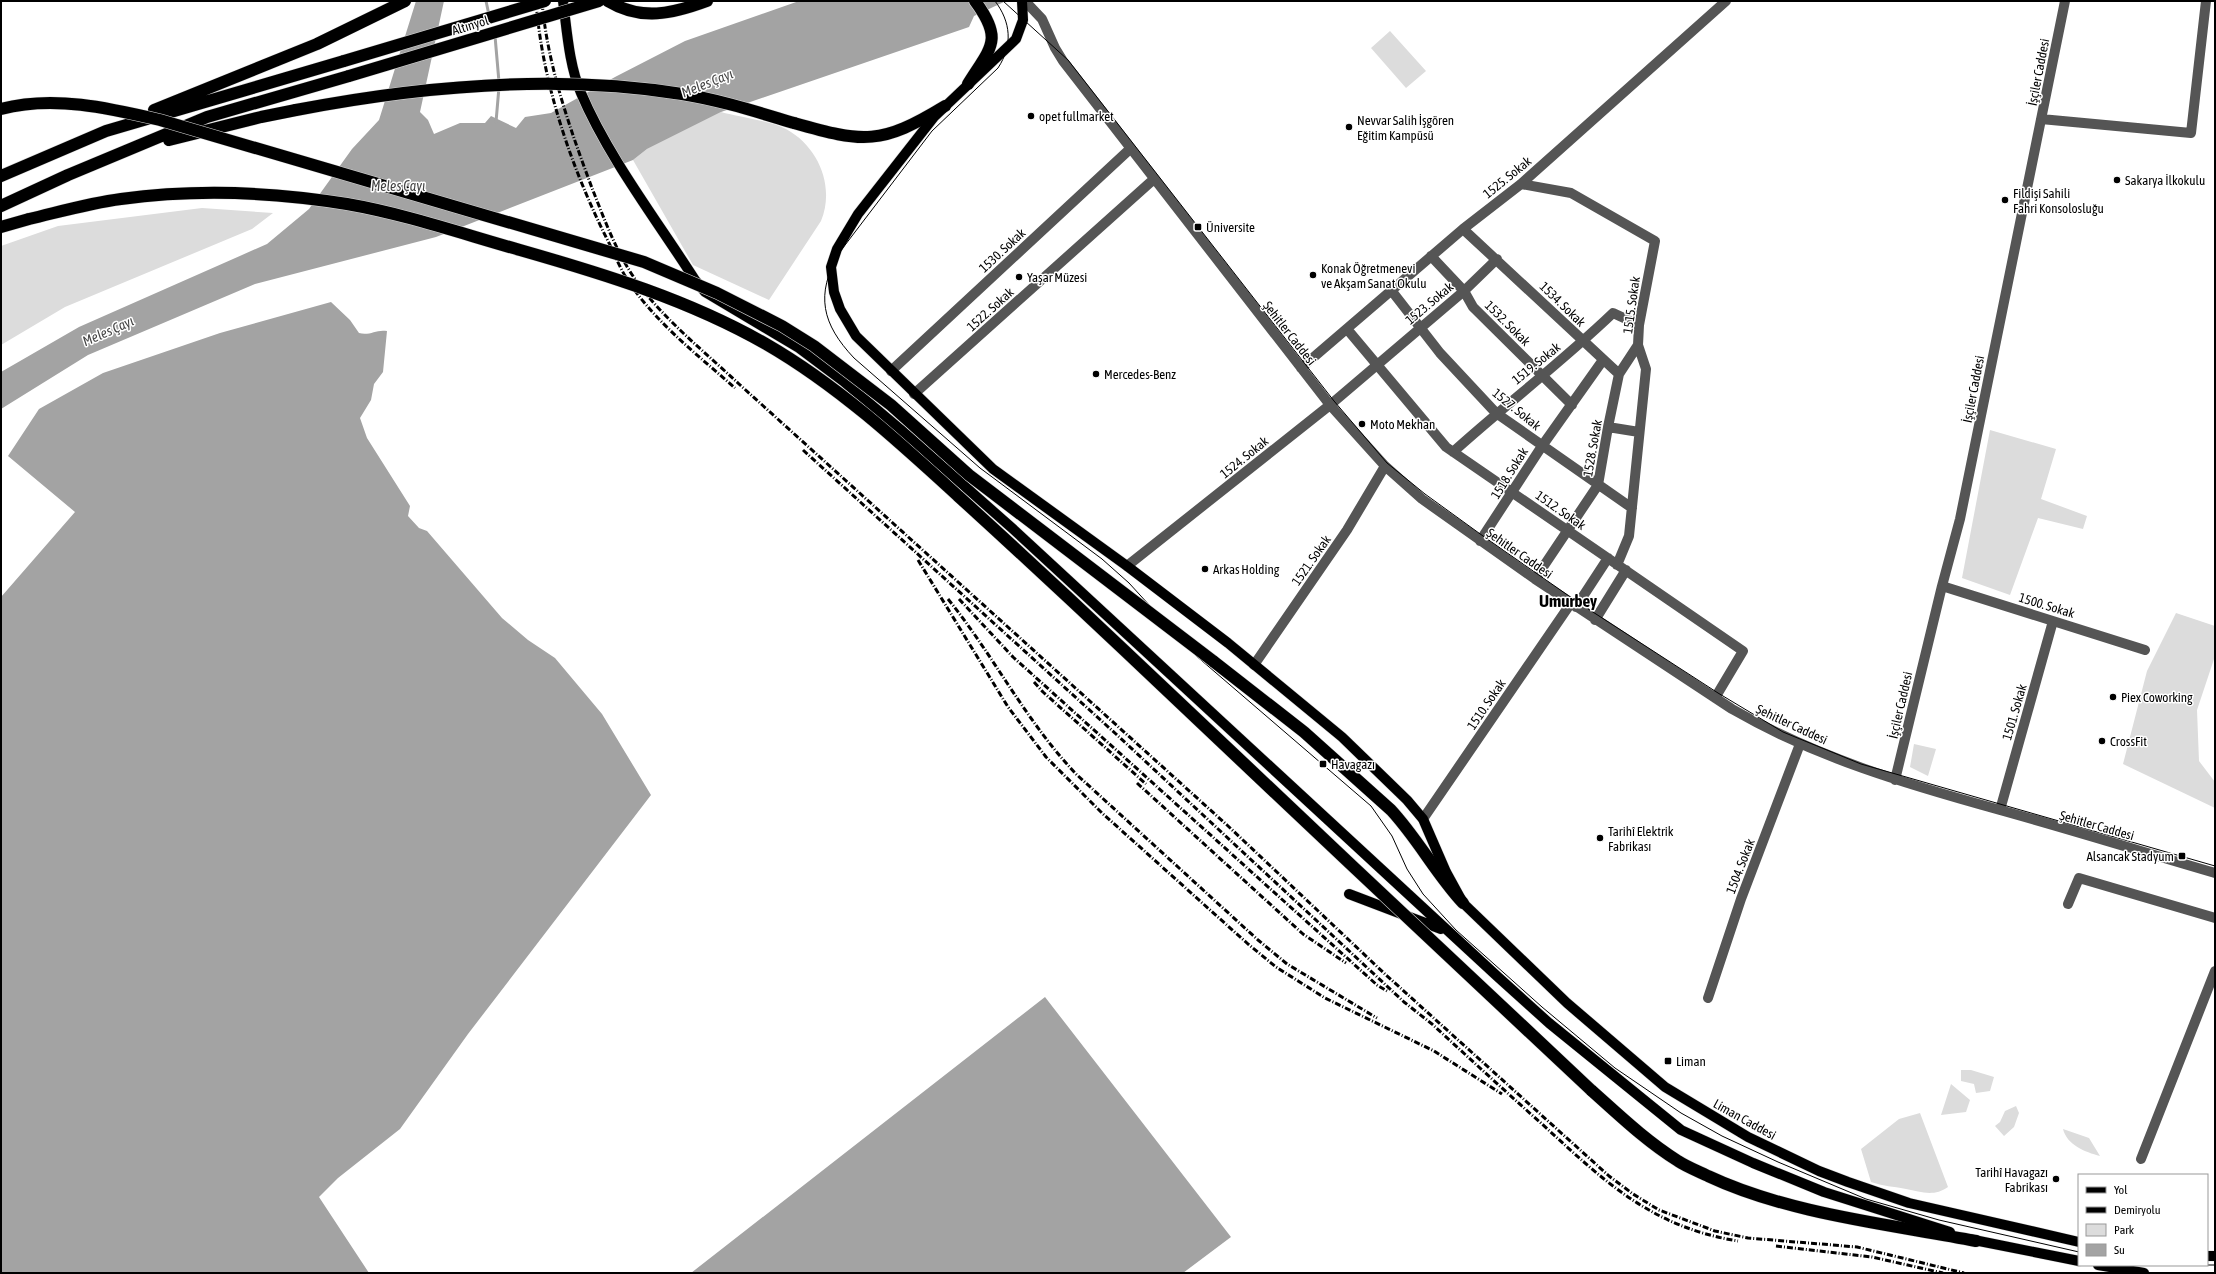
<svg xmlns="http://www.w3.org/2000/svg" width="2216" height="1274" font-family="'Asap Condensed',sans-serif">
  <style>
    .green { fill: #dcdcdc }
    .water { fill: #a3a3a3 }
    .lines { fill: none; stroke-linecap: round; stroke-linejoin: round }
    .stream { stroke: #a3a3a3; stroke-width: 3 }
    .major-casing { stroke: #dbdbdb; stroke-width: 11 }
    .highway-casing { stroke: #dbdbdb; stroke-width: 13 }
    .minor { stroke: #555; stroke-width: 10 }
    .major { stroke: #000; stroke-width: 10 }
    .highway { stroke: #000; stroke-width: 12 }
    .tram { stroke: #000; stroke-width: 1 }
    .rail { stroke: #000; stroke-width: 3; stroke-dasharray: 6 2 1 2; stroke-linecap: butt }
    .highway-bridge-casing { stroke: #dbdbdb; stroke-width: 13; stroke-linecap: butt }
    .highway-bridge { stroke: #000; stroke-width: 12 }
    .poi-dot { fill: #000; stroke: #fff; stroke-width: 1.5 }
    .labels { text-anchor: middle; stroke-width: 3; stroke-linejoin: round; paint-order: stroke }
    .street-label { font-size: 13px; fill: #000; stroke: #fff }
    .poi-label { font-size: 13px; fill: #000; stroke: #fff; text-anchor: start }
    .water-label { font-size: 14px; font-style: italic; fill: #444; stroke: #fff }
    .district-label { font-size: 17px; font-weight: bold; fill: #000; stroke: #fff }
  </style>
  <rect width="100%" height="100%" fill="#fff"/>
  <path class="green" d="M1390,31L1426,71L1406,88L1371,48Z
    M721,112C739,117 771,121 786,129C819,147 835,187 821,221L769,300L693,265L633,160L647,149Z
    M202,208L273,213L252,229L65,307L1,345V246L58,226Z
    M1990,430L2056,449L2041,499L2087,516L2083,529L2038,518L2010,595L1962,578Z
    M2176,613L2215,626V656L2197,710L2199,761L2215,782V808L2123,764L2147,671Z
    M1914,744L1936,749L1928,776L1910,767Z
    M1961,1070H1971L1994,1077L1990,1091L1976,1093L1974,1084L1961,1081Z
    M1951,1084L1970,1100L1966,1112L1941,1115Z
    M2016,1106L2019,1113L2014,1127L2004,1136L1995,1126L2000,1122L2005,1111Z
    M1920,1113L1948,1187C1934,1197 1921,1192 1906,1189C1891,1186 1886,1187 1871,1182L1861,1149L1899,1119Z
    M2063,1129L2089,1138L2100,1156C2085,1152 2067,1145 2063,1129Z"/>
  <path class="water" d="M416,1H444L420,112L428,120L434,134L460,123H485L491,116L516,128L525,117L551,113L615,77L685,41L799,1H1006L974,16L969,27L721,112L647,149L633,160L436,237L255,284L88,355L1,409V372L79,327L267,244L309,209L352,149L379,120Z
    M331,302L350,320L359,333C370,336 376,329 387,331L383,372L374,384L371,400L360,418L367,438L410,506L408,516L419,528L427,531L502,618L528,640L555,658L602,714L651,795L468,1034L400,1129L338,1178L319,1197L369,1273H1V597L75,512L8,456L39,409L103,373L220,333Z
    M1045,997L1231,1237L1183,1273H691Z"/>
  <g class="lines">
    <path class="stream" d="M486,1L489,15
      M495,36L499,82
      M496,122L499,87"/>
    <defs>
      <path id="major" d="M563,1C567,31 569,65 581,93C608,157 658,222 695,280L705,292L799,348L843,381L900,429L1012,528L1498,977L1549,1023L1681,1130L1753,1163L1824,1192L1950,1232
        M1022,1L1023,20L1016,39L934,117L858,214L837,249L831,267L834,292L840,309L856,336L993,469L1127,566L1228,643L1342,737L1407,800L1423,819L1446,872L1463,903L1567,1003L1665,1087L1748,1137L1819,1171L1848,1182L1909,1203L2079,1242
        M1349,894L1441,929
        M1969,1239L2079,1261
        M2207,1256H2215
        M2098,1265L2144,1273"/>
      <path id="highway" d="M608,1C641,21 672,14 707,1
        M968,84C991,47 1004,40 975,1
        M154,110L317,44L405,1
        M794,123C864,143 881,145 945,106
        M169,140L261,117L296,110
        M1,176L106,131L344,61
        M1,206L68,175L207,117L349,76
        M1,227L29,219
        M1213,661L1304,732L1391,810C1418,839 1436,874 1463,903
        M1591,1090C1619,1115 1646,1141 1678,1161C1687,1167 1698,1171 1708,1176C1789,1214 1888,1224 1976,1241"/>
    </defs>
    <use href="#major" class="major-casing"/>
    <use href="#highway" class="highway-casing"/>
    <path class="minor" d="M1025,1L1042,19L1055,48L1063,61L1330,405L1385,466L1422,499L1535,579L1732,709C1817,758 1906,784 2000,810C2072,830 2143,852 2215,873
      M2041,119L2191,133L2206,1
      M1521,184L1571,193L1655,241L1639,325L1638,345L1646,369L1629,536L1617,565
      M1463,229L1619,374L1638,345
      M1431,256L1464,291L1473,307L1572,405
      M1391,290L1440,353L1496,413L1632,508
      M1347,329L1446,447L1743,651L1715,698
      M1301,368L1463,229L1521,184L1726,1
      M891,371L1130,149
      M914,394L1154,179
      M1608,427L1639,432
      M1453,452C1505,405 1562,362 1613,313L1639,325
      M1480,541L1542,446L1603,360
      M1127,566L1330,405L1464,291L1497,259
      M1535,579L1598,485L1608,427L1619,374
      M1942,586L2145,650
      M1576,607L1608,558
      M1595,620L1626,570
      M1254,665L1347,530L1385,466
      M1895,780L1942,586L1960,519L2065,1
      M2000,810L2053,621
      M1423,819L1571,603
      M2068,904L2079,878L2215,918
      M1708,998L1741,899L1800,744
      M2141,1159L2215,971"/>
    <use href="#major" class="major"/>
    <use href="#highway" class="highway"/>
    <path class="tram" d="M995,1C1011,22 1013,45 998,68L932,131L839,253C815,295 822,324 854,358L980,468L1102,559L1129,583L1194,654L1371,806L1392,836L1407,869L1423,894L1456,930L1542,1007L1615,1068L1681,1113L1722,1136L1778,1162L1866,1199L1939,1220L2079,1252
      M1003,1L1068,60L1334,401L1387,463L1425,494L1483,536L1579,603L1718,693L1783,732L1861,764L2215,866
      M2207,1265H2215"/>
    <path class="rail" d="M536,1C542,83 572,170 609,243C616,258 623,275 633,288C661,327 700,357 735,388
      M542,1C547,64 570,129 592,188C605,221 618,257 640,286C665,320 707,354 739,384L1227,825L1386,975L1609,1176L1633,1194L1659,1210L1715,1231L1748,1238L1857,1247L1964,1273
      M803,450L1116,734L1404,1002L1432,1024C1469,1058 1505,1091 1542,1124C1604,1181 1651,1227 1738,1241
      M918,560L1008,707L1046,757L1102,813L1248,944L1276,967L1325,998L1434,1051L1502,1094
      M948,599C994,656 1025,720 1076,774L1258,940L1287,964L1377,1018
      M959,599L1013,657L1377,985L1387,991
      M1034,682L1043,692L1146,784
      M1137,783L1303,934L1346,963
      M1776,1246L1872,1257L1943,1273"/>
    <defs>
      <path id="highway-bridge" d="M344,61L545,1
        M349,76L599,1
        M1,109C53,95 109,108 160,120L644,262L717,293L782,326L814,346L891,405L969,475L1213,661
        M296,110C420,86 557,74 682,94C720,100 757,112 794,123
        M29,219C59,212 90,203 121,199C195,189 273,192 347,204C405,214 463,234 520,250C604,274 689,300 766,344C837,385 898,441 958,496C1014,547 1069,598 1124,650C1279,798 1435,943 1591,1090"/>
    </defs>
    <use href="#highway-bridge" class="highway-bridge-casing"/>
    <use href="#highway-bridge" class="highway-bridge"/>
  </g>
  <g class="poi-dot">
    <circle cx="1031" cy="116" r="4"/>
    <circle cx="1349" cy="127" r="4"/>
    <circle cx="2117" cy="180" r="4"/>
    <circle cx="2005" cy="200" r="4"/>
    <rect x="1194" y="223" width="8" height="8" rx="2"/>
    <circle cx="1313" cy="275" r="4"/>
    <circle cx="1019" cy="277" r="4"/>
    <circle cx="1096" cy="374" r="4"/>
    <circle cx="1362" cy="424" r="4"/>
    <circle cx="1205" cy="569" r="4"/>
    <circle cx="2113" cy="697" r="4"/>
    <circle cx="2102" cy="741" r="4"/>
    <rect x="1319" y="760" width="8" height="8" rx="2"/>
    <circle cx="1600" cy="838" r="4"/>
    <rect x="2178" y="852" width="8" height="8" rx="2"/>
    <rect x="1664" y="1057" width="8" height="8" rx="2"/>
    <circle cx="2056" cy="1179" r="4"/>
  </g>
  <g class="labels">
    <g class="street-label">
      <text transform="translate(470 25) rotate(-17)" y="5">Altınyol</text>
      <text transform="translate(2038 72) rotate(-79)" y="5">İşçiler Caddesi</text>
      <text transform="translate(1507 177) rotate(-39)" y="5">1525. Sokak</text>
      <text transform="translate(1002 250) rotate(-43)" y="5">1530. Sokak</text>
      <text transform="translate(1429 303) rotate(-40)" y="5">1523. Sokak</text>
      <text transform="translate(1563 304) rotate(44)" y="5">1534. Sokak</text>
      <text transform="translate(1631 305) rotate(-82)" y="5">1515. Sokak</text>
      <text transform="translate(990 309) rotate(-42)" y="5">1522. Sokak</text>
      <text transform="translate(1508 323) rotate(45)" y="5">1532. Sokak</text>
      <text transform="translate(1290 333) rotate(52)" y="5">Şehitler Caddesi</text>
      <text transform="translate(1536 363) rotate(-39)" y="5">1519. Sokak</text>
      <text transform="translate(1973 389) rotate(-79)" y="5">İşçiler Caddesi</text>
      <text transform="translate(1517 409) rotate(39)" y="5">1527. Sokak</text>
      <text transform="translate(1592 448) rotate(-80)" y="5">1528. Sokak</text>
      <text transform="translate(1244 457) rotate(-39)" y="5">1524. Sokak</text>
      <text transform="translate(1509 473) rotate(-58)" y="5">1518. Sokak</text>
      <text transform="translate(1561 510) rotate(35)" y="5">1512. Sokak</text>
      <text transform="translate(1520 553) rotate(35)" y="5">Şehitler Caddesi</text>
      <text transform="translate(1311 560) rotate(-55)" y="5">1521. Sokak</text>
      <text transform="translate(2047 605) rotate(17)" y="5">1500. Sokak</text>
      <text transform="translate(1486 704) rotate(-56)" y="5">1510. Sokak</text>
      <text transform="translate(1900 705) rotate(-77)" y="5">İşçiler Caddesi</text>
      <text transform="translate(2014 712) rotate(-74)" y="5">1501. Sokak</text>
      <text transform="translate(1792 724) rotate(25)" y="5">Şehitler Caddesi</text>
      <text transform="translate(2097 825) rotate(16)" y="5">Şehitler Caddesi</text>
      <text transform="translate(1740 866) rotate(-69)" y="5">1504. Sokak</text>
      <text transform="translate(1745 1119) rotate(29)" y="5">Liman Caddesi</text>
    </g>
    <g class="poi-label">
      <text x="1039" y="121">opet fullmarket</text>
      <text x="1357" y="125">Nevvar Salih İşgören<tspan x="1357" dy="15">Eğitim Kampüsü</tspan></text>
      <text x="2125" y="185">Sakarya İlkokulu</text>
      <text x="2013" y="198">Fildişi Sahili<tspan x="2013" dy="15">Fahri Konsolosluğu</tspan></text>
      <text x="1206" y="232">Üniversite</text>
      <text x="1321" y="273">Konak Öğretmenevi<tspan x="1321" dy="15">ve Akşam Sanat Okulu</tspan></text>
      <text x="1027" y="282">Yaşar Müzesi</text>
      <text x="1104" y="379">Mercedes-Benz</text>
      <text x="1370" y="429">Moto Mekhan</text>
      <text x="1213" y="574">Arkas Holding</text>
      <text x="2121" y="702">Piex Coworking</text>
      <text x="2110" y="746">CrossFit</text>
      <text x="1331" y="769">Havagazı</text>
      <text x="1608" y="836">Tarihî Elektrik<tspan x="1608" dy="15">Fabrikası</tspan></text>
      <text x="2174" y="861" text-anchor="end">Alsancak Stadyum</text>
      <text x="1676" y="1066">Liman</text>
      <text x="2048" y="1177" text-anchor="end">Tarihî Havagazı<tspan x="2048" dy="15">Fabrikası</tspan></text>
    </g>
    <g class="water-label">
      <text transform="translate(707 83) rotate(-22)" y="5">Meles Çayı</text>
      <text x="398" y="191">Meles Çayı</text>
      <text transform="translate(108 331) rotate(-24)" y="5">Meles Çayı</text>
    </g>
    <g class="district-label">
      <text x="1568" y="607">Umurbey</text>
    </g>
  </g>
  <rect width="2216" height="1274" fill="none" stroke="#000000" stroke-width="4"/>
  <rect x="2078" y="1174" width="130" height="92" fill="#ffffff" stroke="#999999"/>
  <rect x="2086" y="1187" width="20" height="6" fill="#000000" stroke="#999999"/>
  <text x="2114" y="1194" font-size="12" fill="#000000">Yol</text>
  <rect x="2086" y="1207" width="20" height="6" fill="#000000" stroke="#999999"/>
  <text x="2114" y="1214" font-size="12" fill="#000000">Demiryolu</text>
  <rect x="2086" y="1224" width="20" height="12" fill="#dcdcdc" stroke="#999999"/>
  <text x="2114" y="1234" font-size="12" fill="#000000">Park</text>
  <rect x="2086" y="1244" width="20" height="12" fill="#a3a3a3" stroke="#999999"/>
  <text x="2114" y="1254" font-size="12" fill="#000000">Su</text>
</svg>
